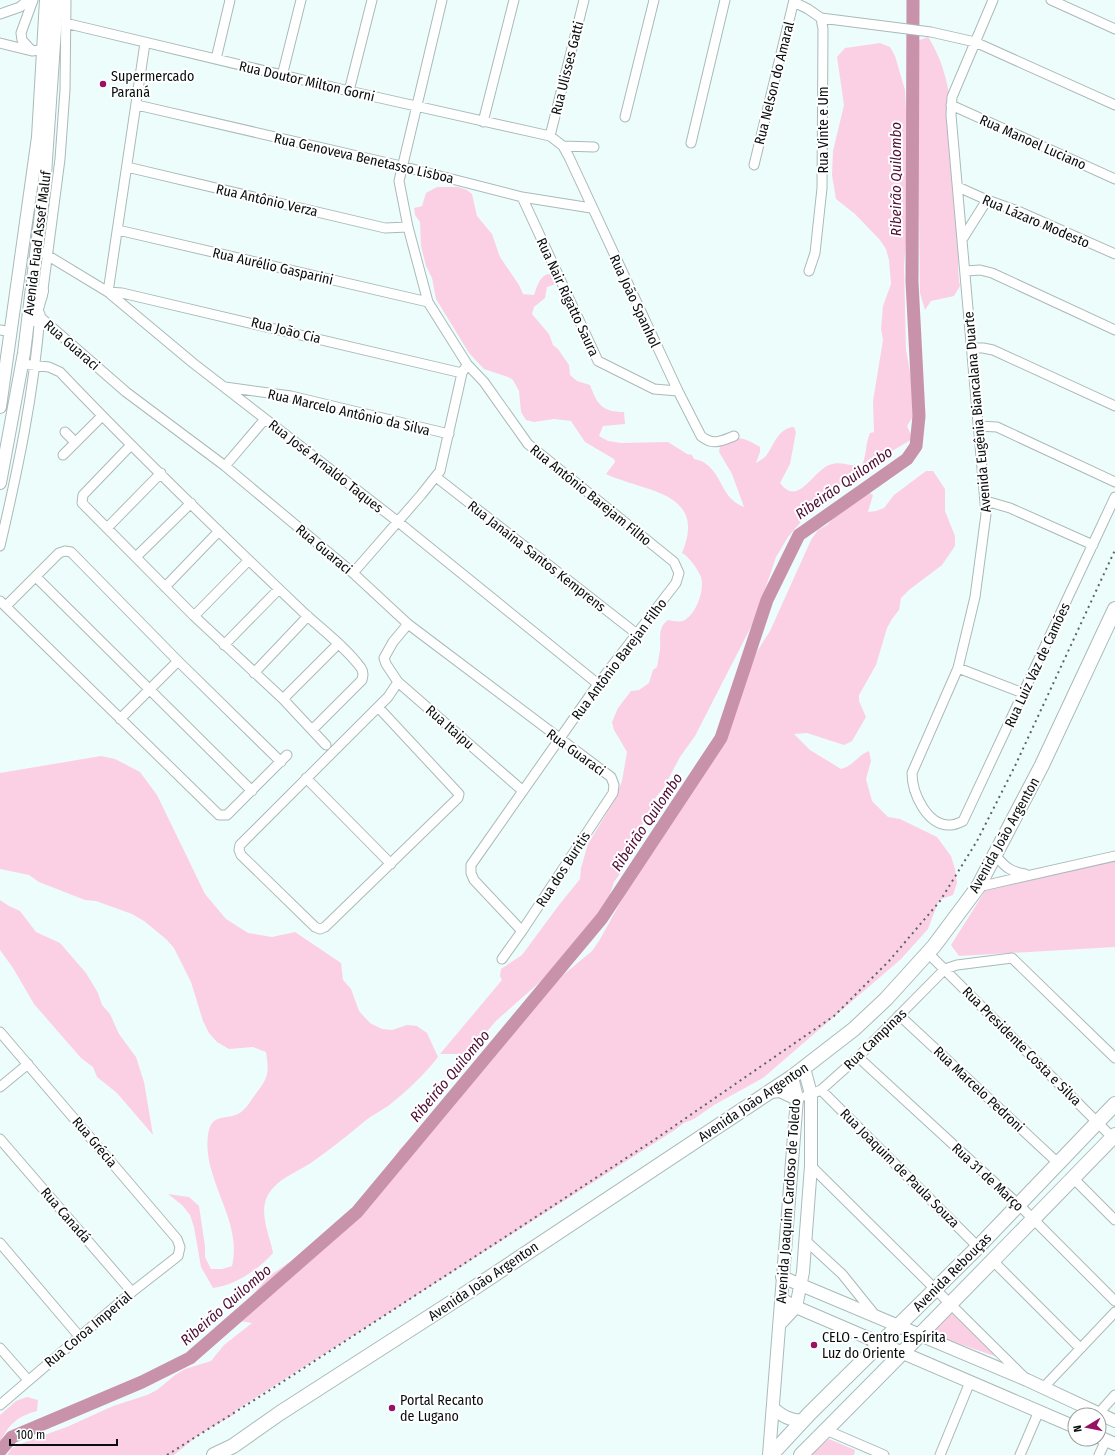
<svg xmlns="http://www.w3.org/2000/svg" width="1115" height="1455" font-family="'Fira Sans Condensed',sans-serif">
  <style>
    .green { fill: #fcd0e4 }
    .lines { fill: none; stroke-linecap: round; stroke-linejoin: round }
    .river { stroke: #c992ab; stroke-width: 13 }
    .street-casing { stroke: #aabab9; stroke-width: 11 }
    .secondary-casing { stroke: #aabab9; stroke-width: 14 }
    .primary-casing { stroke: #aabab9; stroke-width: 16 }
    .street { stroke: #fff; stroke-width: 9 }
    .secondary { stroke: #fff; stroke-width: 12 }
    .primary { stroke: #fff; stroke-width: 14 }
    .rail { stroke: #5b6463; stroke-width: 2; stroke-dasharray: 2 4; stroke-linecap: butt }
    .poi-dot { fill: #991165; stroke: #fff; stroke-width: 1.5 }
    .labels { text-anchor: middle; stroke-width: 4; stroke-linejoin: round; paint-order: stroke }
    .street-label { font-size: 14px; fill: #080d0d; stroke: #fff }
    .poi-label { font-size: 14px; fill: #080d0d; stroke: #fff; text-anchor: start }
    .water-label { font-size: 15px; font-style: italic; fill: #4f0d34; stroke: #fff }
  </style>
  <rect width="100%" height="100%" fill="#edfdfc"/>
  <path class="green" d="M928,37C954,77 952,124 955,170C956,192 959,215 959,238C959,254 957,270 960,286L954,296L931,301L925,310L920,293L917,53V41Z
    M880,43L890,47L895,56L905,90L909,174L914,209L906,242L904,266L906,350L917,410L907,426L912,437L909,441L848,477L830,496L811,510L788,537L776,557L755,619L695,736L680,757L663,789L656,797L630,850L622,871L614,882L604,912L589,937L551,975L541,981L497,1020L467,1054H440L502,980L500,976L501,969L522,955L559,905L580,879L581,868L588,844L614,801L622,781L627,752L614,730L612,722L618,708L631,691L639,690L649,683L653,670L657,667C658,661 659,656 660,650C661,639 657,628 668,620C673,621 679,622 683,621C696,615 705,590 701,577C697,568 690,558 682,553C708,491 644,492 606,474L615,462L614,459L585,442L571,421L554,419L534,422L526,420L521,412L519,391L513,380L508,377L484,369L469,353L436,299L432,278L426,266L421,246L420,222L415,215L414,208L422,206L426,193L437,187H458L467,190L472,194L477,216L492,234L500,257L519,285L523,294L534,295C538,284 540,274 553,273L559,283L547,287L545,298L534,307L532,314L549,334L553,345L558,349L569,365L570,375L577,381L590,385C597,404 602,412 624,412L625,424L603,426L599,436L608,441L621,443L668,442L687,454L692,455L694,459C698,460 703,461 706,464C723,476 721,498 744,507L732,474L719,452L721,441C735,434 748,439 760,447V452L756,463C759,461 763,459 766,456C774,445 778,428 794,427L796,432L790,464L780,483C798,507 811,473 829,465C842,460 851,468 862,465C867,454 865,445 870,433L874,432L873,401L883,340L881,329L883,306L891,284L889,260L886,249L880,240L855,214L836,199L832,175L833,151L844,105L837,57L845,48Z
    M926,471H933L945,489V511L955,536V546L942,565L909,590L901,598L899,610L892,619L887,628L876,665L859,695V701L866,717L852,741L844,745L807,733L794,734L810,750L841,769C853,766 858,755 869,751L871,761L866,779L872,801L888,817L900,819L937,837L951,856L955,869L957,883L953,895L939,900L928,929L901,959L763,1078L714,1105L694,1119L684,1123L675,1130L235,1411V1414L200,1434L174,1455H7L12,1448L23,1443L69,1426L113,1406L147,1395L157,1390L175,1375L185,1369L211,1361L224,1345L252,1323L240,1321L238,1315L240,1309L268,1277L288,1263L306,1258L326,1242L366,1198L400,1149L439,1108L481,1057L495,1045L563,975L592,951L599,941L625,894L628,882L648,853L685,788L699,770L730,722L756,653L770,631L811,540L818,530L827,525L864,487L863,489L873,495L868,512L876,511L884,508L894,495Z
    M101,756L115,759L140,772L157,795L205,894L226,919L248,933L272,937L295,932L341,963L343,980L351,989L359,1011L370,1023L382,1029L392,1030L407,1025L417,1026L427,1033L438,1057C425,1074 405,1093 388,1106C381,1111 372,1115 365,1121C349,1134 332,1148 315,1160C299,1172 276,1178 267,1197C259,1214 270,1236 273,1253C258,1270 235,1285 213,1288L201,1267L194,1227L190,1215L182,1205L168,1194L189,1197L199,1206L205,1246V1257L211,1269H222L232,1266C243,1220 202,1180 208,1135C211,1113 225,1120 238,1114C244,1111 249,1104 252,1099C267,1079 270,1077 266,1052L253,1047L229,1049L217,1042L209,1033L203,1021L191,982L174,948L166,939L144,921L132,914L96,901L85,900L39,882L29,875L0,869V773Z
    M1115,860V947L959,956L951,945L985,891Z
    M0,900L9,906L20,911L36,932L60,943L86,973L98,993L102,1005L110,1014L119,1034L136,1057L144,1082L153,1135L117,1093L97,1077L93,1067L81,1058L34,1004L13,968L0,950Z
    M952,1309L1003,1359L937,1336L932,1328Z
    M27,1397L38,1400L37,1411C18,1416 9,1424 0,1442V1415L16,1401Z
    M829,1439L855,1450L854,1455H810Z"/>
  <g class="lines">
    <path class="river" d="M0,1451L12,1437L142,1382L190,1358L357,1212L602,918L721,738L767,600L799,535L907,459L916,446L919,416L912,282L913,0"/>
    <defs>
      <path id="street" d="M442,0L399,181L408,227L428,302L467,364L484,382L528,444L674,562L679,573L676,583L598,684L471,865V873L474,880L522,931
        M993,0L952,97L951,115L986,514L975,597L958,668L912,773C912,793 927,826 950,825C954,825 959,823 963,821L1115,497
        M1051,0L1115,29
        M794,2L808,9L821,18L823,29L822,188L815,253L809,271
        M0,14L20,7L28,0
        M821,18L931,32L975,42L1115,105
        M65,23L349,91L550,136L563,146L569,157L678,391L701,436C713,446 721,441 734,436
        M0,43L32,51L48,49
        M145,43L108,292L122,293L462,373
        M32,51L22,40L21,33L33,0
        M216,59L230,0
        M282,76L301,0
        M349,91L372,0
        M137,105L401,166L522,197L591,208
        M951,105L1115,179
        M625,117L654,0
        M483,122L514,0
        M550,136L584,0
        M691,143L725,0
        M563,146L594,147
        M754,165L794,0
        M127,167L385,228L408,227
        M958,187L987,200L1018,211L1115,254
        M522,197L598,361L654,389L678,391
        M118,230L428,302
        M963,238L987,200
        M37,249L108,292L193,363L397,521L598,684
        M966,271L980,270L992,273L1115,330
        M42,297L60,159L65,90L66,0
        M40,317L126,392L225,466L353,573L408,624L611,777L614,785L613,793L522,931L502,959
        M0,330L11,332
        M971,348H983L993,350L1115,406
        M22,364L49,367L60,372C138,454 220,533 302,611C321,629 346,647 361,668C364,672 363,676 362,680L312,730
        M225,387L291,396L449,434
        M978,426L997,427L1115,482
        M65,432L75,442
        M131,445L83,495L82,503L194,616L283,699L326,745
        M63,455L102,416
        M225,466L265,419
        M436,477L637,634
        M986,501L1010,508L1093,545
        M107,528L161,473
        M0,546C18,469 34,393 40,314
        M136,557L191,503
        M353,573L421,495L440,471L462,373L465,368
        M36,577L252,791
        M165,587L219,531
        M0,601L219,815H227L287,755
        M6,606L59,553L65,551L71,552L178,661L281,762
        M194,616L249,560
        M408,624L393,642L384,658L386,664L398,682L523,791
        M224,645L279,589
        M958,668L1023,693
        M254,673L308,616
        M283,699L338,644
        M378,707L459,794L458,798L325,927L320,929L315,927L241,855L239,850L240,845L388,697L398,682
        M120,719L178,661
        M306,778L391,864
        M996,856C1005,867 1011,872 1025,874
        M978,887L1115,856
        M928,953L1115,1140
        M899,1015L1058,1163
        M0,1032L177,1239L180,1247L178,1256L132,1292L0,1405
        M858,1057L1019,1205L1115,1301
        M0,1087L28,1064
        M821,1090L978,1247
        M806,1096L821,1090L858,1057L945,969L957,965L1012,958L1115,1058
        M0,1139L132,1292
        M811,1166L1023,1376
        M1074,1179L1115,1220
        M805,1240L842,1274L875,1315
        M0,1243L79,1336
        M994,1262L1080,1348
        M0,1348L28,1380
        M1043,1388L1115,1312
        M1099,1413L1115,1395
        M826,1430L884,1455
        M940,1455L970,1382
        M1020,1455L1039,1411
        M1099,1455L1106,1440"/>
      <path id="secondary" d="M34,320L42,291
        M0,407L38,137L46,0
        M0,483L24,353L44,189L57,0
        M782,1277L1027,1380L1115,1421
        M781,1299L796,1307L1075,1427
        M779,1325L796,1307L803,1272L811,1166V1094L804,1068
        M773,1408C783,1417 790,1420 803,1421
        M1099,1437L1115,1444
        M769,1455L797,1098L792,1077"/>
      <path id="primary" d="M771,1091L780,1090L797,1098
        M214,1455L233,1446L280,1413L468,1292L792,1077L854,1029L886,999L934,946L978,887L1042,765L1115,609
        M771,1455L810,1413L978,1247L1115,1104
        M801,1455C907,1349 1011,1242 1115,1135"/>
    </defs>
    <use href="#street" class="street-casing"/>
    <use href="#secondary" class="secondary-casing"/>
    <use href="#primary" class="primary-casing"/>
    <use href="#street" class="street"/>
    <use href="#secondary" class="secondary"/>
    <use href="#primary" class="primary"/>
    <path class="rail" d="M167,1455L267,1392L657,1138L834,1016L889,961L940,901L977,841L1015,766L1115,550"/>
  </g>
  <g class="poi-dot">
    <circle cx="103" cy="84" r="4"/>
    <circle cx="814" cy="1345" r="4"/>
    <circle cx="392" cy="1408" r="4"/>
  </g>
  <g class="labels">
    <g class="street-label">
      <text transform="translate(567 68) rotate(-76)" y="5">Rua Ulisses Gatti</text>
      <text transform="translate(307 81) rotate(13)" y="5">Rua Doutor Milton Gorni</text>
      <text transform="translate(774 83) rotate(-76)" y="5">Rua Nelson do Amaral</text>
      <text transform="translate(823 130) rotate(-90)" y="5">Rua Vinte e Um</text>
      <text transform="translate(1033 142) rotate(24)" y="5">Rua Manoel Luciano</text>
      <text transform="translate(364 158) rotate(13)" y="5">Rua Genoveva Benetasso Lisboa</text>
      <text transform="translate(267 200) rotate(13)" y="5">Rua Antônio Verza</text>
      <text transform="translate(1036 221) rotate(23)" y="5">Rua Lázaro Modesto</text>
      <text transform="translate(37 243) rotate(-83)" y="5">Avenida Fuad Assef Maluf</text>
      <text transform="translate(273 266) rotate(13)" y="5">Rua Aurélio Gasparini</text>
      <text transform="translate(568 297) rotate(65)" y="5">Rua Nair Rigatto Saura</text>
      <text transform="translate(635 301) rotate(65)" y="5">Rua João Spanhol</text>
      <text transform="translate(286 330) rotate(14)" y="5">Rua João Cia</text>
      <text transform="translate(72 345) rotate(41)" y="5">Rua Guaraci</text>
      <text transform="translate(349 412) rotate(13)" y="5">Rua Marcelo Antônio da Silva</text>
      <text transform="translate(977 412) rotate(-95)" y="5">Avenida Eugênia Biancalana Duarte</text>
      <text transform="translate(326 466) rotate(38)" y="5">Rua José Arnaldo Taques</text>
      <text transform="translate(591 495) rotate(39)" y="5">Rua Antônio Barejam Filho</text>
      <text transform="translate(324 549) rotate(40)" y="5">Rua Guaraci</text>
      <text transform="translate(537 556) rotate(38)" y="5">Rua Janaína Santos Kemprens</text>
      <text transform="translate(619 659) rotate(-53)" y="5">Rua Antônio Barejan Filho</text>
      <text transform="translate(1037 665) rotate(-65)" y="5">Rua Luiz Vaz de Camões</text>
      <text transform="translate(450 727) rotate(41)" y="5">Rua Itaipu</text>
      <text transform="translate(576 752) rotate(36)" y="5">Rua Guaraci</text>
      <text transform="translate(1004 835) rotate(-61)" y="5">Avenida João Argenton</text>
      <text transform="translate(563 869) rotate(-57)" y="5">Rua dos Buritis</text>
      <text transform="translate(875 1039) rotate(-44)" y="5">Rua Campinas</text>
      <text transform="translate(1022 1046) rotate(45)" y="5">Rua Presidente Costa e Silva</text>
      <text transform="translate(979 1089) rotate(43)" y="5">Rua Marcelo Pedroni</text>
      <text transform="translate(753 1102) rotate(-34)" y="5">Avenida João Argenton</text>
      <text transform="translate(95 1142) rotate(50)" y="5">Rua Grécia</text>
      <text transform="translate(900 1168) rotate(45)" y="5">Rua Joaquim de Paula Souza</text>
      <text transform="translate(988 1177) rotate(43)" y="5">Rua 31 de Março</text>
      <text transform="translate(788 1201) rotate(-86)" y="5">Avenida Joaquim Cardoso de Toledo</text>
      <text transform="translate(66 1215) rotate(49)" y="5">Rua Canadá</text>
      <text transform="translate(952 1272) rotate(-45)" y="5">Avenida Rebouças</text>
      <text transform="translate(483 1281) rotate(-34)" y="5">Avenida João Argenton</text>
      <text transform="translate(88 1329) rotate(-40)" y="5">Rua Coroa Imperial</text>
    </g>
    <g class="poi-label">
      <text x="111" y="81">Supermercado<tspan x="111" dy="16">Paraná</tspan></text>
      <text x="822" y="1342">CELO - Centro Espírita<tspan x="822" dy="16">Luz do Oriente</tspan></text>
      <text x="400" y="1405">Portal Recanto<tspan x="400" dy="16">de Lugano</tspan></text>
    </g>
    <g class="water-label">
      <text transform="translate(896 179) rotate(-90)" y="5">Ribeirão Quilombo</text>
      <text transform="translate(844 483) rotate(-35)" y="5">Ribeirão Quilombo</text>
      <text transform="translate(647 822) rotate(-56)" y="5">Ribeirão Quilombo</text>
      <text transform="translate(450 1076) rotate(-50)" y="5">Ribeirão Quilombo</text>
      <text transform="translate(226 1305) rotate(-41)" y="5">Ribeirão Quilombo</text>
    </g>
  </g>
  <g transform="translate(1087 1427) rotate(260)"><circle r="19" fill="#ffffff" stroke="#9c9e9e"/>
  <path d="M0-3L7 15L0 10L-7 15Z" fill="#991165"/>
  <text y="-6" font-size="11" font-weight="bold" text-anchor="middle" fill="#080d0d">N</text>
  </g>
  <path d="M10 1439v6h107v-6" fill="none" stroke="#080d0d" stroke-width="2"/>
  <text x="16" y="1439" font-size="12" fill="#080d0d" stroke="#ffffff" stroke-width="3" paint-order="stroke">100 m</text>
</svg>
